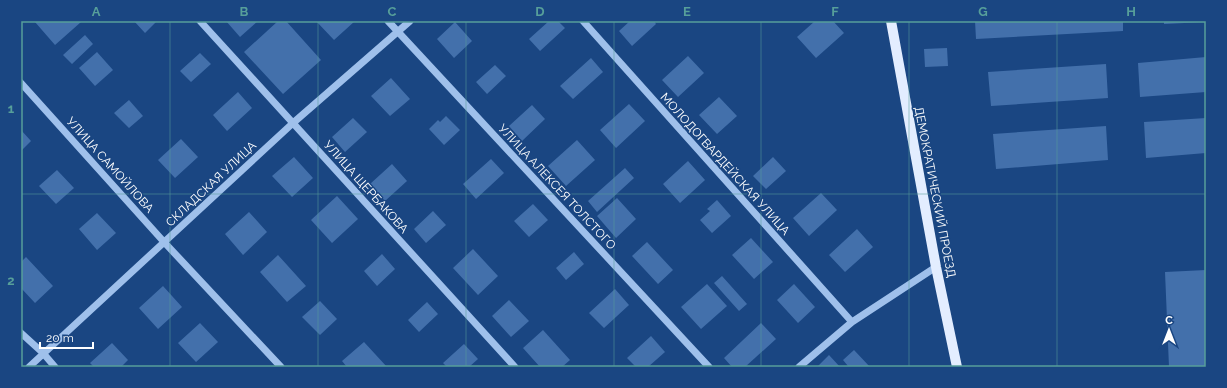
<svg xmlns="http://www.w3.org/2000/svg" width="1227" height="388" font-family="Raleway,sans-serif">
  <style>
    .building { fill: #4370ab }
    .lines { fill: none; stroke-linecap: round; stroke-linejoin: round }
    .minor { stroke: #9fc0eb; stroke-width: 7 }
    .major { stroke: #e3edff; stroke-width: 10 }
    .grid { fill: none; stroke: #579f9a; stroke-width: 1; stroke-opacity: 0.55 }
    .labels { text-anchor: middle; stroke-width: 3; stroke-linejoin: round; paint-order: stroke }
    .street-label { font-size: 12px; fill: #fff; stroke: #1a4682 }
    .neatline { fill: none; stroke: #579f9a; stroke-width: 1.5 }
    .grid-label { font-size: 13px; text-anchor: middle; font-weight: bold; fill: #579f9a }
  </style>
  <rect width="100%" height="100%" fill="#1a4682"/>
  <path class="building" d="M36,21H80L81,22L55,45L35,22Z
    M134,21H157L145,33Z
    M226,21H258L240,37Z
    M278,21H286L321,60L283,94L244,52Z
    M316,21H355L334,40Z
    M549,21H558L565,28L540,51L529,39Z
    M630,21H654L656,24L632,46L619,31Z
    M815,21H833L844,33L816,58L797,37Z
    M975,21H1123V31L976,39Z
    M1164,21H1205V22L1164,24Z
    M455,22L472,41L454,58L437,39Z
    M85,35L93,44L72,64L63,55Z
    M947,48L948,66L925,67L924,49Z
    M97,52L113,70L95,86L79,68Z
    M200,53L211,64L191,82L180,71Z
    M688,56L704,73L678,97L662,80Z
    M1206,57V92L1140,97L1138,63Z
    M591,58L603,72L573,99L560,86Z
    M1106,64L1108,98L991,106L988,72Z
    M495,65L506,76L487,94L476,82Z
    M391,78L410,99L390,116L371,96Z
    M238,92L252,108L227,131L213,115Z
    M719,97L737,116L717,134L699,115Z
    M129,100L143,116L129,128L114,113Z
    M629,104L645,121L616,148L600,130Z
    M532,105L545,119L522,141L509,126Z
    M446,116L460,130L444,145L429,129L438,120L440,122Z
    M353,118L367,132L345,152L332,137Z
    M1206,118V153L1146,158L1144,122Z
    M1106,126L1108,160L996,169L993,134Z
    M21,130L31,141L21,151Z
    M181,139L198,157L175,178L158,160Z
    M577,140L595,160L566,186L548,166Z
    M294,157L313,178L292,197L272,176Z
    M773,157L786,171L766,189L753,176Z
    M491,159L504,173L476,199L463,184Z
    M688,161L705,180L680,203L663,184Z
    M392,164L407,181L385,201L370,184Z
    M625,168L634,178L597,212L588,201Z
    M57,170L74,188L56,204L39,186Z
    M821,193L837,210L809,236L793,218Z
    M337,196L358,219L332,243L311,220Z
    M617,198L636,219L616,238L597,216Z
    M717,200L731,216L712,233L700,220L710,211L707,209Z
    M533,204L548,220L529,237L514,221Z
    M433,211L446,225L426,243L414,229Z
    M249,212L267,232L243,255L225,234Z
    M97,213L116,233L97,250L79,229Z
    M857,229L873,247L845,272L829,255Z
    M751,238L773,262L754,279L732,255Z
    M647,242L673,270L658,284L632,256Z
    M473,249L498,276L478,295L453,268Z
    M574,252L584,264L566,280L556,268Z
    M382,254L395,269L377,286L364,271Z
    M278,255L306,286L287,302L260,272Z
    M26,257L53,286L35,303L21,288V262Z
    M1206,270V367H1169L1165,272Z
    M722,276L747,304L739,311L714,283Z
    M707,284L727,306L701,329L681,307Z
    M794,284L815,307L798,323L777,300Z
    M163,286L182,307L158,329L139,308Z
    M615,289L629,305L604,328L589,313Z
    M509,300L529,321L511,337L492,316Z
    M320,301L337,319L320,335L302,317Z
    M427,302L438,314L419,332L408,320Z
    M200,323L218,342L196,362L178,343Z
    M761,323L776,339L745,367H732L724,358Z
    M543,330L570,360L562,367H540L523,348Z
    M651,336L665,352L648,367H636L627,358Z
    M364,342L387,367H347L342,361Z
    M112,343L128,360L121,367H94L90,363Z
    M464,344L478,359L469,367H447L443,363Z
    M854,350L870,367H846L848,366L843,360Z
    M829,355L840,367H817Z"/>
  <g class="lines">
    <path class="minor" d="M200,21L515,367
      M388,21L709,367
      M583,21L852,322
      M21,83L164,242L281,367
      M21,333L43,353L55,367
      M29,367L293,123L410,21
      M799,367L852,322L936,267"/>
    <path class="major" d="M891,21L936,267L957,367"/>
  </g>
  <path class="grid" d="M170,21V367M318,21V367M466,21V367M614,21V367M761,21V367M909,21V367M1057,21V367M21,194H1206"/>
  <g class="labels">
    <g class="street-label">
      <text transform="translate(725 164) rotate(48)" y="4">МОЛОДОГВАРДЕЙСКАЯ УЛИЦА</text>
      <text transform="translate(110 165) rotate(48)" y="4">УЛИЦА САМОЙЛОВА</text>
      <text transform="translate(211 184) rotate(-43)" y="4">СКЛАДСКАЯ УЛИЦА</text>
      <text transform="translate(366 187) rotate(48)" y="4">УЛИЦА ЩЕРБАКОВА</text>
      <text transform="translate(557 187) rotate(47)" y="4">УЛИЦА АЛЕКСЕЯ ТОЛСТОГО</text>
      <text transform="translate(935 192) rotate(79)" y="4">ДЕМОКРАТИЧЕСКИЙ ПРОЕЗД</text>
    </g>
  </g>
  <rect width="1227" height="388" fill="none" stroke="#1a4682" stroke-width="44"/>
  <g transform="translate(1169 330)" stroke="#1a4682" stroke-width="3" paint-order="stroke">
  <path d="M0-3L7 15L0 10L-7 15Z" fill="#ffffff"/>
  <text y="-6" font-size="11" font-weight="bold" text-anchor="middle" fill="#ffffff">С</text>
  </g>
  <path d="M40 342v6h53v-6" fill="none" stroke="#ffffff" stroke-width="2"/>
  <text x="46" y="342" font-size="12" fill="#ffffff" stroke="#1a4682" stroke-width="3" paint-order="stroke">20 m</text>
  <rect x="22" y="22" width="1183" height="344" class="neatline"/>
  <g class="grid-label">
    <text x="96" y="16">A</text>
    <text x="244" y="16">B</text>
    <text x="392" y="16">C</text>
    <text x="540" y="16">D</text>
    <text x="687" y="16">E</text>
    <text x="835" y="16">F</text>
    <text x="983" y="16">G</text>
    <text x="1131" y="16">H</text>
    <text x="11" y="113">1</text>
    <text x="11" y="285">2</text>
  </g>
</svg>
